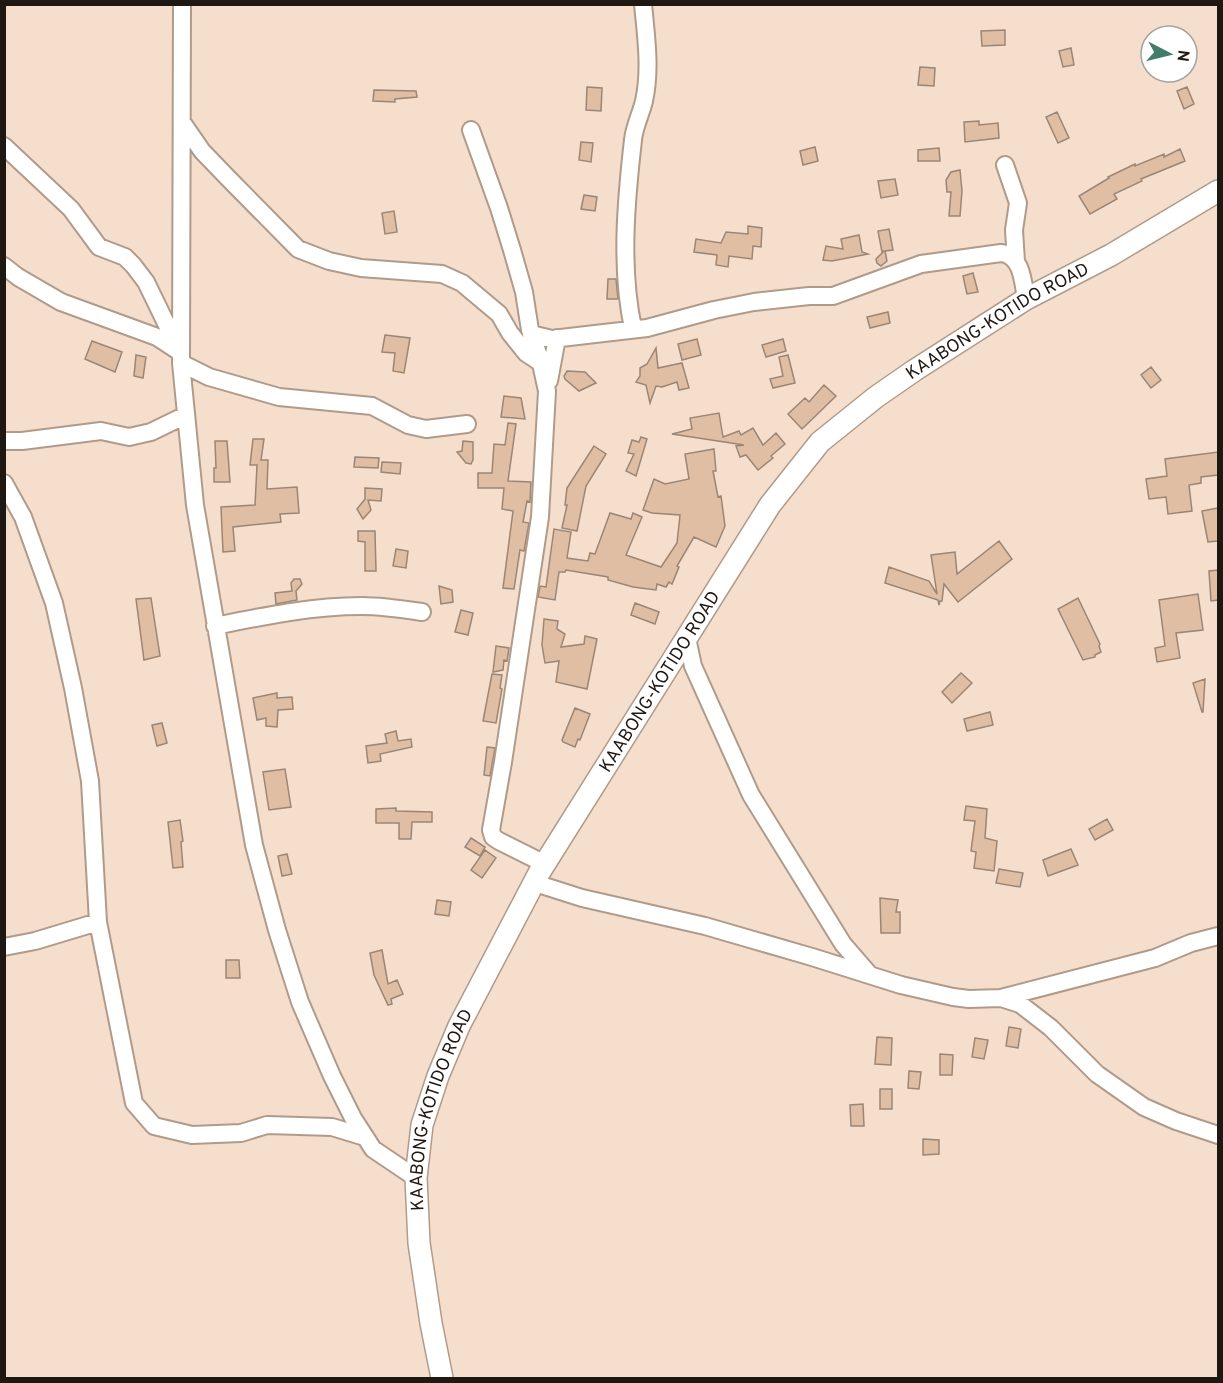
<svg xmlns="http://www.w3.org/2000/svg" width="1223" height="1383" font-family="Overpass,sans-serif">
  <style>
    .building { fill: #dfbea4; stroke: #9b8676; stroke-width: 1.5 }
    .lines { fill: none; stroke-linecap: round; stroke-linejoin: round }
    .minor-casing { stroke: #b09b8a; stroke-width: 20 }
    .major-casing { stroke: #b09b8a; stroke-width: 24 }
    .minor { stroke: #fff; stroke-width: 16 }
    .major { stroke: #fff; stroke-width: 21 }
    .labels { text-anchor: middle; stroke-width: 6; stroke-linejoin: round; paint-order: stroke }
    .street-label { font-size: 18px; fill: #1f1711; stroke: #fff }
  </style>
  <rect width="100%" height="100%" fill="#f5decc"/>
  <path class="building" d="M1005,30V45L982,46L981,31Z
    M1071,48L1074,65L1063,67L1059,51Z
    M920,67L935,68L934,86L918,85Z
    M587,87L602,88L601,111L586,110Z
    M1187,87L1194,104L1184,109L1177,91Z
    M374,90L416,91L417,97L395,99V102L373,101Z
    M1057,112L1069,138L1058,143L1046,117Z
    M979,121V125L998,123L999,138L965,142L964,122Z
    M581,142L593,143L591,162L579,160Z
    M815,147L818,161L803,165L800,151Z
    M939,148L940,161H918V150Z
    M1180,149L1185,161L1141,179L1142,181L1114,194L1117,199L1090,214L1079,196L1109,178L1108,177L1135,164V166L1164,154V157Z
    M960,170L962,191L960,216H949L951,192H947L946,180L951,172Z
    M895,179L898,195L881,198L878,181Z
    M584,195L597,197L595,211L581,209Z
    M394,211L397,232L385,234L382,213Z
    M748,226L762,228L761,247L753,246L752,259L729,256L728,267L716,265L717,255L694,252L696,239L721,243L726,232L748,234Z
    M889,229L893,250L885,251L887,261L881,266L877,263L876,259L884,251L882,252L878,231Z
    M859,235L862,252L868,254L832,261L823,260L826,246L843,249L841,239Z
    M973,273L978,292L967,294L963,276Z
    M608,279H616L618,299H607Z
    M888,312L890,323L870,328L867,317Z
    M385,335L410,338L404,373L393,371L395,353L382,352Z
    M697,339L701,355L682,360L678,344Z
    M783,339L786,351L766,357L762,345Z
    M92,341L122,352L115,372L85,359Z
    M656,348L658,368L682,363L689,388L679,390L677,382L662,387L656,386L650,403L646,385L636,382L640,376V368L647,364Z
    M136,355L146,357L143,378L134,376Z
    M788,355L795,383L773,388L770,379L783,376L779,357Z
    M1151,367L1161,380L1151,388L1141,375Z
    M567,371L585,372L596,383L579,391L565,379L564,376Z
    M824,385L836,396L802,429L788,414L805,398L809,402Z
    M504,396L521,398L525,419L501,417Z
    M719,413L723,437L739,431L741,435L753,428L763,445L776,433L785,444L771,456L773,458L758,470L746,455L740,457L736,446L744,445L672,434L692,429L690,418Z
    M508,423L516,424L508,481L531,482L530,502L527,501L523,522L529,523L524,551L520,550L514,589L503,588L513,511L502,509L504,488H478V473H492L494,444L505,445Z
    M641,437L647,439L636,476L626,471L634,454L628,453L632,440L639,442Z
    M253,439H264L261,460H268L267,489L297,487L299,513L280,514L281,522L233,527L235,551L223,552L221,507L255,505L257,465H250Z
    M215,441H227L230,482H214V468H216Z
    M463,441L473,442V460L471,464L466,463L457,452L462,451Z
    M594,446L606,454L586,486L577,531L562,528L567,505H565L567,488Z
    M714,449L716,471H713L718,497L721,496L725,526L716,547L694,537L677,566L679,567L672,584L669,582L666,587L657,584L656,590L633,587L608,580V577L566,570L565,572H559L555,600L538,597L540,586L546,587L554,529L571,532L567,558L588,561L590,553L595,554L610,513L631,519L633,513L642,517L626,555L661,567L677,543L680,515L652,513L643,510L654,479L665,484L689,479L685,454Z
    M1218,452V475L1201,477V483L1189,485L1192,511L1168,514L1166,497L1149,499L1146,479L1167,476L1165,459Z
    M355,457L379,458L378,468L354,467Z
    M382,462L401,463L400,474L381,472Z
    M365,488L382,489L381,501L368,500L371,510L363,519L357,509L365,499Z
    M1218,508V541L1208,542L1202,511Z
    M358,531H375L376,571H365V542L358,541Z
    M999,541L1012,559L958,602L944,584L942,601H940L939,605L938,600L885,583L889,567L929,581L937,594L931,555L955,552L957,574Z
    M396,549L408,551L406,568L393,566Z
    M1218,570V600L1211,601L1209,571Z
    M294,579H300L302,584L296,591L297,600L276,604L275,593L292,591L291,583Z
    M439,586L452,590L453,602L441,604Z
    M1198,594L1203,630L1176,633L1180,658L1157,662L1155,648L1165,646L1159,600Z
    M151,598L160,656L144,660L136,599Z
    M1078,598L1100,644L1099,646L1101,652L1095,655V657L1083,660L1058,609Z
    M635,603L659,612L655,624L631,615Z
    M461,610L473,613L468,635L455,632Z
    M544,619L558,621L557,629L565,634L561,647L584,644L585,636L597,639L587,689L556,682L559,661L545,663L542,645Z
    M496,646L509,648L507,661L504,660L503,670L493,672Z
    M961,673L972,683L952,703L942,692Z
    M492,674L502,675L500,688L502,689L496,723L483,721Z
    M1205,679L1203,712H1202L1193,683Z
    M277,693V698L292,697L293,709L278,710L277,727L266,726V718L257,720L253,698Z
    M575,708L590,714L580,740L578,739L575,747L563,742L562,740Z
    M990,712L993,725L967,731L964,719Z
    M162,723L167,743L157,746L152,725Z
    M396,731L398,741L411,739L412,747L380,754L381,761L368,763L366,746L387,743L385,734Z
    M487,747L495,748L490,776L484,775Z
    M285,769L291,807L269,810L263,772Z
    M966,806L987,809L985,838L997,841L994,871L974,868L976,852L971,851L975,821L964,820Z
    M396,808V811L432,812V822H412L411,839H399V823H376V809Z
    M1107,819L1113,830L1095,840L1089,829Z
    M180,820L183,841L181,842L183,867L173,868L168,822Z
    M471,838L485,847L480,856L465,847Z
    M1071,849L1078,865L1048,876L1043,860Z
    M485,850L496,858L482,878L471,870Z
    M287,854L292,874L282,876L278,856Z
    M999,869L1023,873L1020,887L996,883Z
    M880,898L898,900L896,912H900V933H881Z
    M437,900L451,902L449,916L435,914Z
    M382,950L388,984L397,980L403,994L391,999L392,1004L388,1005L374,975L370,953Z
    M226,960H239L240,978H226Z
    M1009,1027L1021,1029L1018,1048L1006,1046Z
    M877,1037L892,1038L891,1065L875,1064Z
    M975,1038L988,1040L984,1059L972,1057Z
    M940,1054L953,1055L952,1075H940Z
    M909,1071L921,1072L919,1089L908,1088Z
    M880,1089H892V1109H880Z
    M863,1104L864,1126H851L850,1105Z
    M923,1139L939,1140V1154L923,1155Z"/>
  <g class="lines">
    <defs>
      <path id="minor" d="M182,4L181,363L195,505L254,845L277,930L300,1002L332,1076L353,1118L373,1149L416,1178
        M182,122L202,151L227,177L298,249L329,261L361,268L442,274L462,283L499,314L510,333L526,353L541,363
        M471,130L499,208L512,250L524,292L530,330L540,359L547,391L540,517L503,762L491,830L493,837L499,841L545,864
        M4,146L71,209L99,247L125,257L133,265L146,282L179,350
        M1005,165L1018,203L1014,230L1016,262
        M4,266L18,277L61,302L157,337L180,352
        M633,328C620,268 626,201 633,140C634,127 641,114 644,101C651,69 646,36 643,4
        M531,334L552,339L647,328L714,310L754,302L809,296H833L921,264L1001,253C1022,255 1023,282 1026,299
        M181,363L209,377L279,397L372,406L408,425L426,429L467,424
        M549,381L557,338
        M4,441H22L101,431L129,437L151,432L186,415
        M4,483L23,517L54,603L73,688L90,781L98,922L134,1103L154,1126L192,1135L241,1133L267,1125L332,1127L365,1137
        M215,626C264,616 312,606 362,606C382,606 402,609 422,612
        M687,638L693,666L751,795L843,944L869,974
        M535,883L582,898L705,926L812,957L901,985L953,997L969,999L1001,998L1020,1004L1051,1028L1097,1074L1144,1107L1176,1121L1218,1135
        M4,947L35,941L98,922
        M1001,998L1155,958L1191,943L1218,936"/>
      <g id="major">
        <path id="s1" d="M442,1378L431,1323L419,1243L416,1178L422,1125L438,1076L459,1026L539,873L770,505L820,442L876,397L915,370L1026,299L1111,255L1218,191"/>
      </g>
    </defs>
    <use href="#minor" class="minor-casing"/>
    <use href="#major" class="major-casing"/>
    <use href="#minor" class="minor"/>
    <use href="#major" class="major"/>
  </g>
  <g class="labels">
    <g class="street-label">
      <text dy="6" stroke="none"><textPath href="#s1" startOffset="1264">KAABONG-KOTIDO ROAD</textPath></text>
      <text dy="6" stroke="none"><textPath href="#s1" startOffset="760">KAABONG-KOTIDO ROAD</textPath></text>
      <text dy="6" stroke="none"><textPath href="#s1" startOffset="274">KAABONG-KOTIDO ROAD</textPath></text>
    </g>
  </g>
  <rect width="1223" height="1383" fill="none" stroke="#1f1711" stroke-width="12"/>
  <g transform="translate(1169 54) rotate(97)"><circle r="28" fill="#ffffff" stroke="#a5a2a0" stroke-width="1.5"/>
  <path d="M0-4.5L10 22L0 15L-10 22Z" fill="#407e6b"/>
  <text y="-9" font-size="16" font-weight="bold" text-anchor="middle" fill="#1f1711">N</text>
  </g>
</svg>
